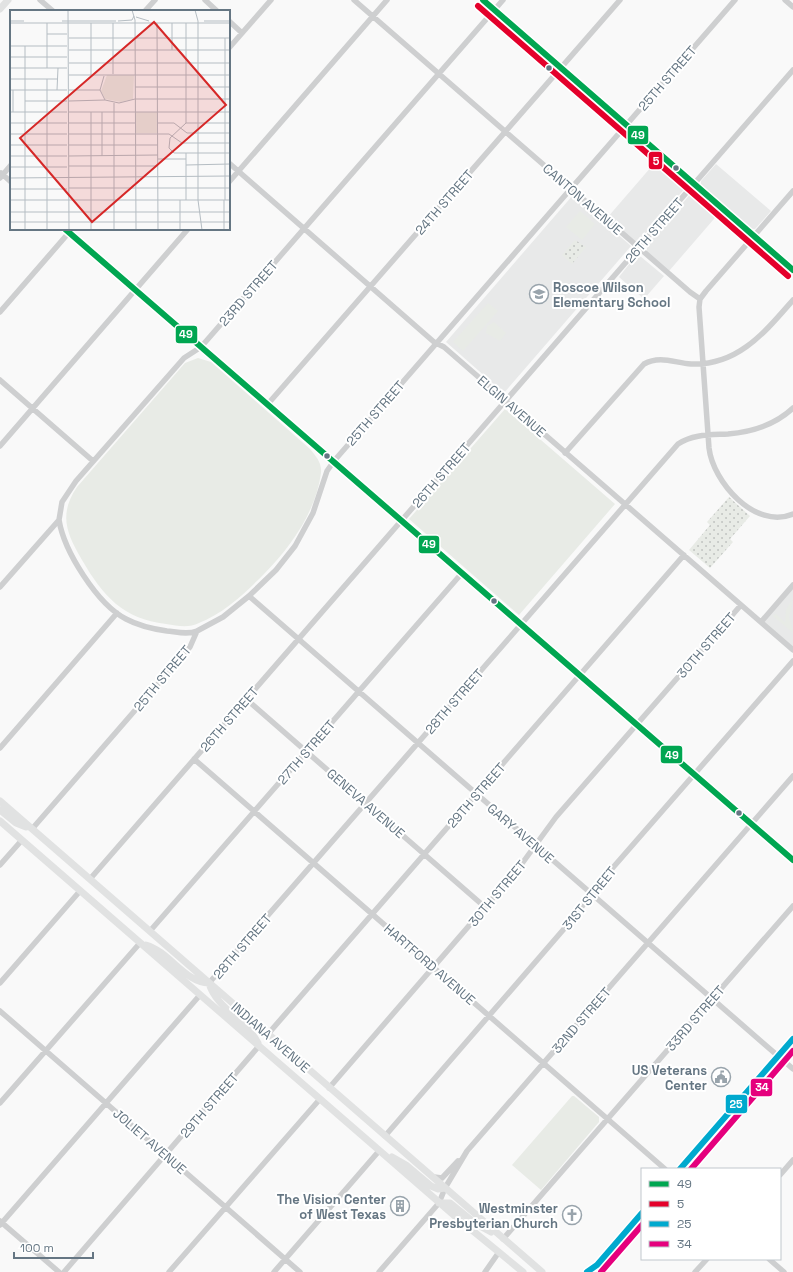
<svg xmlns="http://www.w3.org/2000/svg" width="793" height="1272" font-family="'Space Grotesk',sans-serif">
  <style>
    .built { fill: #e8e9e9 }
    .grass { fill: url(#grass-dots) }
    .park { fill: #e8ebe6 }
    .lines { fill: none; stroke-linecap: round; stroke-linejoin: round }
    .minor { stroke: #cecfd0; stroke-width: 5.5 }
    .major { stroke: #e1e2e2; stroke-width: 7 }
    .bus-1-casing { stroke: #fff; stroke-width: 9 }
    .bus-2-casing { stroke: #fff; stroke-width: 9 }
    .bus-3-casing { stroke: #fff; stroke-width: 9 }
    .bus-4-casing { stroke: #fff; stroke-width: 9 }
    .bus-1 { stroke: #00a651; stroke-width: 6 }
    .bus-2 { stroke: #e4002b; stroke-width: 6 }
    .bus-3 { stroke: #00a9ce; stroke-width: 6 }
    .bus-4 { stroke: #e5007d; stroke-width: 6 }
    .bus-dot { fill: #657683; stroke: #fff; stroke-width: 1.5 }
    .labels { text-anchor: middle; stroke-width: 4; stroke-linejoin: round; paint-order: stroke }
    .street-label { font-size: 13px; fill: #657683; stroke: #fff }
    .poi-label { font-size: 13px; font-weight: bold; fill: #657683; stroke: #fff; text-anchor: end }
    .inset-road { fill: none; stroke: #b5bdc3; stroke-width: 1 }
    .view { fill: #d62828; fill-opacity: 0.15; stroke: #d62828; stroke-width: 2 }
    .inset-edge { fill: none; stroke: #657683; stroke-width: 2 }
    .line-badge { stroke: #fff; stroke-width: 1.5 }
    .badge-label { font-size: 11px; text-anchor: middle; font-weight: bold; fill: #fff }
  </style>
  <defs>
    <pattern id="grass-dots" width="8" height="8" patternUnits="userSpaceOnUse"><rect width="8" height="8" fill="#e8ebe6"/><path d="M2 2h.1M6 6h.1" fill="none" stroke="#c0c3c0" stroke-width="1.8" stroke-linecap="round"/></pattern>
  </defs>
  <rect width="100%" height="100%" fill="#f9f9f9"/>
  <path class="built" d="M658,159L687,186L637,243L607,218Z
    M716,164L771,211L755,229H751L701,185V181Z
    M693,191L720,212L669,271L647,252V245Z
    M573,195L631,246L504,393L446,342Z
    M640,256L664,276L644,299L619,277L634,258Z
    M793,585V651L761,622Z"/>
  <path class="grass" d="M575,240L586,247L572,264L562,255Z
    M729,497L750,516L730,539L733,542L710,568L689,550L710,525L707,522Z"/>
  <path class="park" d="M580,211L595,224L582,240L566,227Z
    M488,303L498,311L463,351L453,342Z
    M494,322L506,333L500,341L486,333L487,326Z
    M198,358L211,362L310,449C316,456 322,463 321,473C316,511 291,547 264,574C245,593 224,613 199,623C189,628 178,626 166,624C123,619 103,596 82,560C67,534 58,515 77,487L185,363Z
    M505,409L615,504L519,615L409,519Z
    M793,598L789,617L793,633L773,616L776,614L785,622L786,610Z
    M572,1096H574L599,1117V1122L541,1190L512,1165Z"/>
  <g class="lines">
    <path class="minor" d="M40,0L53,11
      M205,0L217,11
      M354,0L690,292L700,299
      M483,0L793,270
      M785,0L793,7
      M145,11L155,0
      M229,21L242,33
      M229,48L271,0
      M229,163L434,342L444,347L793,650
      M1,173L11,182
      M0,178L11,165
      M229,182L387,0
      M793,191L706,291L700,299L699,307L709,448C713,482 755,530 793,514
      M65,229L793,860
      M0,312L72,229
      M0,380L93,461
      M267,405L620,0
      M0,446L188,229
      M565,453L644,364C660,355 675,363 691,364C738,366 765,332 793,300
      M59,520C64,551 97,604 126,619C139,626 153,629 167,631C177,632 188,635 197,631
      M0,587L59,520L62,502L76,481L184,358L201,347L503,0
      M249,596L793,1069
      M761,622L793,585
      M246,699L486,908
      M0,748L117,613
      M194,759L665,1169
      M32,829L190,647L197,631L223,617L249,596L276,570L295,546L313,513L327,471L334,461L735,0
      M0,865L22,840
      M90,879L793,70
      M150,931L462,573
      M0,983L80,891
      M209,983L678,444C693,434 710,435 728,434C752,432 775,425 793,408
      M0,1011L300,1272
      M268,1034L684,555
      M329,1088L518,869L556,817L741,605
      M0,1103L140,943
      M385,1136L576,915L596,887L793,661
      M780,1175L793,1160
      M434,1177L442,1178L458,1161
      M0,1221L59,1272
      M0,1225L200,995
      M503,1239L793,906
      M769,1259L784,1272
      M64,1272L259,1046
      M169,1272L320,1099
      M274,1272L379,1151
      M379,1272L439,1203L445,1188L467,1151L793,776
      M485,1272L499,1252
      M695,1272L707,1259"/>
    <path class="major" d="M0,9L8,0
      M0,801L542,1272
      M0,810L16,823L26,827
      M0,821L456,1217L523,1272
      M146,945C170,952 184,982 209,983C216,1008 246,1020 258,1043
      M392,1157L406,1165L431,1186L438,1189L445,1188
      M680,1169L793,1039
      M439,1203H450L476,1224L491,1232
      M587,1272L597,1265L642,1213"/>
    <defs>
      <path id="bus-1" d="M483,0L793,270
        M65,229L793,860"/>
      <path id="bus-2" d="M478,6L788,276"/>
      <path id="bus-3" d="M680,1169L793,1039
        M587,1272L597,1265L642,1213"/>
      <path id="bus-4" d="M691,1169L793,1051
        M601,1272L642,1225"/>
    </defs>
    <use href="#bus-1" class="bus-1-casing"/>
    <use href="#bus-2" class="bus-2-casing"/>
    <use href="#bus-3" class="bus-3-casing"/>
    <use href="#bus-4" class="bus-4-casing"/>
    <use href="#bus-1" class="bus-1"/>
    <use href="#bus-2" class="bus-2"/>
    <use href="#bus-3" class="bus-3"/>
    <use href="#bus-4" class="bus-4"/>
  </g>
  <defs>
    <symbol id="school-ring" viewBox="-11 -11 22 22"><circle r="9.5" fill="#fff" stroke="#99a4ac" stroke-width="1.5"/><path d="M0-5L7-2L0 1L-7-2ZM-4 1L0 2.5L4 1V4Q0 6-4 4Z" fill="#99a4ac"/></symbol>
    <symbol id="civic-ring" viewBox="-11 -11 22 22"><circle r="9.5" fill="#fff" stroke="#99a4ac" stroke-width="1.5"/><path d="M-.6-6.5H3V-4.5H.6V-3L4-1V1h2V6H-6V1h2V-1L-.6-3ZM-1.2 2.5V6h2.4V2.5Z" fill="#99a4ac"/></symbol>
    <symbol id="building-ring" viewBox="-11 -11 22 22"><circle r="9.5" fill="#fff" stroke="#99a4ac" stroke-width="1.5"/><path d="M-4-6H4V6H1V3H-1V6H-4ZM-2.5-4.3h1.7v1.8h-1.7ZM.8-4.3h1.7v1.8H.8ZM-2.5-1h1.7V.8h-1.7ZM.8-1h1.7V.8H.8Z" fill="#99a4ac"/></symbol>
    <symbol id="church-ring" viewBox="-11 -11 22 22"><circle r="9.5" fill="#fff" stroke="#99a4ac" stroke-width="1.5"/><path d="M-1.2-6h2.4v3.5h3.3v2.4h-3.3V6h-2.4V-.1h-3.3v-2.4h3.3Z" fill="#99a4ac"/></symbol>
  </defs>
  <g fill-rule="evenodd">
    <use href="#school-ring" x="528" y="283" width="22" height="22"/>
    <use href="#civic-ring" x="710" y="1066" width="22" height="22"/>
    <use href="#building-ring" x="389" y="1195" width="22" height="22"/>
    <use href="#church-ring" x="561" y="1204" width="22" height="22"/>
  </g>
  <g class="bus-dot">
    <circle cx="549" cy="68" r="3.5"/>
    <circle cx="676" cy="168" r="3.5"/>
    <circle cx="327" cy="456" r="3.5"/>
    <circle cx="494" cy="601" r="3.5"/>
    <circle cx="739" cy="813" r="3.5"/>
  </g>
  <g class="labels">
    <g class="street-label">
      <text transform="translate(667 78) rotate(-49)" y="5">25TH STREET</text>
      <text transform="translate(583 199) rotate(41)" y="5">CANTON AVENUE</text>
      <text transform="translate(444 202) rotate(-49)" y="5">24TH STREET</text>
      <text transform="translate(654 230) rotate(-49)" y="5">26TH STREET</text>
      <text transform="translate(248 293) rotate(-49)" y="5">23RD STREET</text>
      <text transform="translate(512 406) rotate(41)" y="5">ELGIN AVENUE</text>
      <text transform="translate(375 413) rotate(-49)" y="5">25TH STREET</text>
      <text transform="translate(441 475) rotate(-49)" y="5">26TH STREET</text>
      <text transform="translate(706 645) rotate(-49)" y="5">30TH STREET</text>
      <text transform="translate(162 678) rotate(-50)" y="5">25TH STREET</text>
      <text transform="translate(454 701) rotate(-49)" y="5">28TH STREET</text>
      <text transform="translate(229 719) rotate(-49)" y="5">26TH STREET</text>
      <text transform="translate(306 752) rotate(-49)" y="5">27TH STREET</text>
      <text transform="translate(476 795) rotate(-49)" y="5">29TH STREET</text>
      <text transform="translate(366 803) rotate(41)" y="5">GENEVA AVENUE</text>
      <text transform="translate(521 833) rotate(41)" y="5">GARY AVENUE</text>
      <text transform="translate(497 893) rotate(-50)" y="5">30TH STREET</text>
      <text transform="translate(589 898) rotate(-51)" y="5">31ST STREET</text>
      <text transform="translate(242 946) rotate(-49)" y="5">28TH STREET</text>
      <text transform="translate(430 964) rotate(41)" y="5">HARTFORD AVENUE</text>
      <text transform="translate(695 1018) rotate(-49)" y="5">33RD STREET</text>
      <text transform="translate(581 1020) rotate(-49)" y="5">32ND STREET</text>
      <text transform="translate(271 1037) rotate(41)" y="5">INDIANA AVENUE</text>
      <text transform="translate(209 1105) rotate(-49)" y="5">29TH STREET</text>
      <text transform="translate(150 1141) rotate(41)" y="5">JOLIET AVENUE</text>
    </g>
    <g class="poi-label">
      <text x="553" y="292" text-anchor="start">Roscoe Wilson<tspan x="553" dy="15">Elementary School</tspan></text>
      <text x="707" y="1075">US Veterans<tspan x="707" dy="15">Center</tspan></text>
      <text x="386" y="1204">The Vision Center<tspan x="386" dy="15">of West Texas</tspan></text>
      <text x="558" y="1213">Westminster<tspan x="558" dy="15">Presbyterian Church</tspan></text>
    </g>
  </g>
  <g transform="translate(10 10)">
    <rect width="220" height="220" fill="#f9f9f9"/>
    <path d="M97,65H124L123,89L111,92L95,89L91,81ZM126,102H147V123H126Z" fill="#e8ebe6"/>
    <path class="inset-road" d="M58,0L59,220M122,0L125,10L126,220M185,0L188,11V190L192,220M126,7L139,11M0,11H14M52,11H106M108,11L122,10L124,6M194,11H220M0,13H220M37,13V58M81,13V66M103,13V64M147,13L148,220M176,13V113L160,128L159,138L164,143H220M37,24H57M59,28H220M215,28V190M0,36H57M15,36V220M59,40H220M162,40V13M0,47H57M59,53H220M0,58H57M59,65H220M94,66L90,80L95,90M0,69H48M37,69V220M125,77H220M0,80H57M47,80L48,58M59,80H90M15,91H57M59,91L95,90L109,93L125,89H220M104,93V220M0,102H57M3,102V80M59,102H220M0,113H57M59,113H125M148,113H164L177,123H220M176,113H220M0,124H57M59,124H159L172,133H220M0,135H57M59,135H148M0,146H57M59,146L148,145M92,146V102M148,149H176M176,155L220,154M59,156H148M0,157H57M0,168L220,166M59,178H220M0,179H57M0,190H220M176,190V143M0,202H220M0,212H220M81,220V102M170,220V190M214,220V190"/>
    <path class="view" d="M144,12L216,95L82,212L10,128Z"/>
    <rect width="220" height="220" class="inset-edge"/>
  </g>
  <g class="line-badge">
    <rect x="627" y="125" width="22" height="20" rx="4" fill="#00a651"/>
    <rect x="648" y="151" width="15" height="19" rx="4" fill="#e4002b"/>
    <rect x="175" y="325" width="23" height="19" rx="4" fill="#00a651"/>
    <rect x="418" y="535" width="22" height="19" rx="4" fill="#00a651"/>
    <rect x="660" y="745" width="23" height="19" rx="4" fill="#00a651"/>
    <rect x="750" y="1078" width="23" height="19" rx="4" fill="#e5007d"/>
    <rect x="725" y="1094" width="23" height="20" rx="4" fill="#00a9ce"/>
  </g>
  <g class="badge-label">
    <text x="638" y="139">49</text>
    <text x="656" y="165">5</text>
    <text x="186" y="338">49</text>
    <text x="429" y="548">49</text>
    <text x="672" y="759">49</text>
    <text x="762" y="1091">34</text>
    <text x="736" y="1108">25</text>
  </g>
  <rect x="641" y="1168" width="140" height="92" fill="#ffffff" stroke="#c1c8cd"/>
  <rect x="649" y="1181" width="20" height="6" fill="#00a651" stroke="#c1c8cd"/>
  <text x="677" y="1188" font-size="12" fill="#657683">49</text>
  <rect x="649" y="1201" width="20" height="6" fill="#e4002b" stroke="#c1c8cd"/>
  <text x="677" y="1208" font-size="12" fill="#657683">5</text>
  <rect x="649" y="1221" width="20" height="6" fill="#00a9ce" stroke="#c1c8cd"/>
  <text x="677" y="1228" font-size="12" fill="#657683">25</text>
  <rect x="649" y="1241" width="20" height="6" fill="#e5007d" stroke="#c1c8cd"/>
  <text x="677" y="1248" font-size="12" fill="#657683">34</text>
  <path d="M14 1252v6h79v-6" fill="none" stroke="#657683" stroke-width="2"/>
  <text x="20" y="1252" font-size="12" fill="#657683" stroke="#ffffff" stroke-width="3" paint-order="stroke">100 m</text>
</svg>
